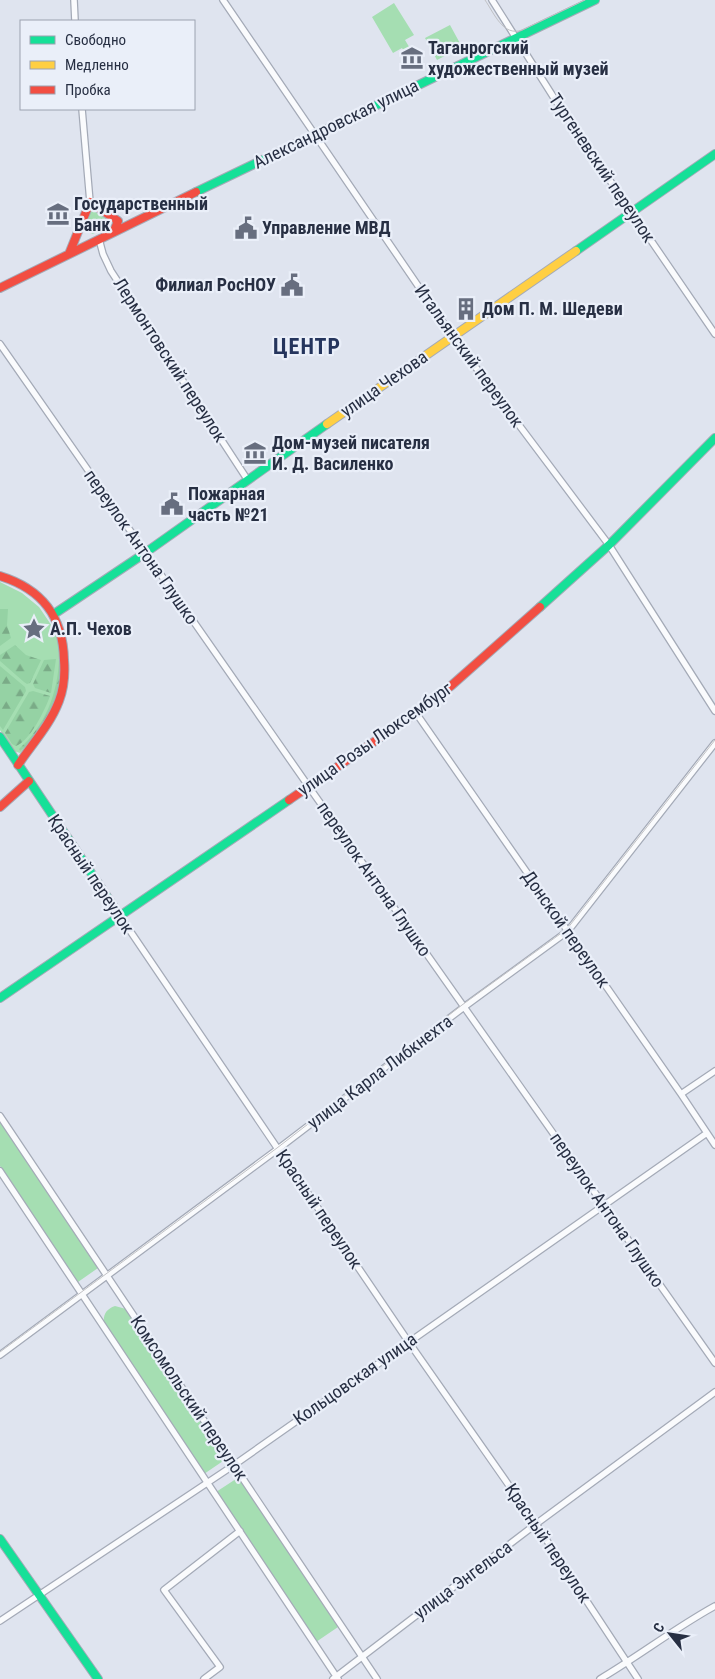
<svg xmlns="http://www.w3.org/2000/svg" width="715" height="1679" font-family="'Roboto Condensed',sans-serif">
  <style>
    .green { fill: #a5deb2 }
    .forest { fill: url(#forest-firs) }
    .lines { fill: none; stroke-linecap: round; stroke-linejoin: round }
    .street-casing { stroke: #a4aab7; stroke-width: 8 }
    .fast-casing { stroke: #a4aab7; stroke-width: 10 }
    .slow-casing { stroke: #a4aab7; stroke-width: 10 }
    .jam-casing { stroke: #a4aab7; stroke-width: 10 }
    .street { stroke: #fafbfd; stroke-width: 5.5 }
    .fast { stroke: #16e098; stroke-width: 8 }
    .slow { stroke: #ffcf43; stroke-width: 8 }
    .jam { stroke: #f24e42; stroke-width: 8 }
    .tram { stroke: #c0c1c4; stroke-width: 1 }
    .labels { text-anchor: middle; stroke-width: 4.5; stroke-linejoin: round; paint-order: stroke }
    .poi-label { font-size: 18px; font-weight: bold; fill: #272f43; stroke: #eaeff9; text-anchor: start }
    .street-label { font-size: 18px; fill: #272f43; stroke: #eaeff9 }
    .district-label { font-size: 22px; font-weight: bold; letter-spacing: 1px; fill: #25355d; stroke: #eaeff9 }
  </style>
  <defs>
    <pattern id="forest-firs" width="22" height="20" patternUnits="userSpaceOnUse" patternTransform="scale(1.25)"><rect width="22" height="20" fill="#95d2a4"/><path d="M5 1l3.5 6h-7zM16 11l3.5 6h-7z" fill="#7aab87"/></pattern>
  </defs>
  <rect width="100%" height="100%" fill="#dfe4ef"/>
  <path class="green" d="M394,3L414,35L405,40L411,50L405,53L402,48L393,53L372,17Z
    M450,25L462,47L437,60L425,38Z
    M92,210L107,219L110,223L107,227L93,234L87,232L84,227L89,213Z
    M0,582L22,593L39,607L56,632L62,658L58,697L28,746L20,753L14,751L0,730Z
    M0,1122L98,1268L78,1282L0,1166Z
    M115,1306L126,1309L226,1459L204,1474L104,1323C103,1315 106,1309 115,1306Z
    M239,1477L338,1627L316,1642L216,1492Z"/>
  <path class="forest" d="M0,609H8L7,625L11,638L0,646Z
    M15,645L26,655L41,660L30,683L27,684L24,682L0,661V655Z
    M61,658C62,690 48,733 20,751L19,749C45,726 58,693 59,659Z
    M56,659L51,693L35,688L33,684L44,660Z
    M0,666L25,687L26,691L3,730L0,726Z
    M33,691L50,696C45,710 30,741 16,746L12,744L5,733L29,692Z"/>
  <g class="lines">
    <defs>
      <path id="street" d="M74,0L75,21
        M223,0L453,337L609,545L715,711
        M492,0L561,109L715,334
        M82,109L90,202
        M99,239L103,254L111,271L247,479
        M0,344L309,787L715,1363
        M416,713L681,1094L715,1145
        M120,916L408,1341L536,1524L638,1679
        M681,1094L715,1071
        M0,1116L377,1679
        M0,1171L338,1679
        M0,1355L278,1149L464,1007L568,931L715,743
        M0,1621L234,1465L707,1133
        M204,1679L220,1667L164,1590L240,1531
        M333,1679L536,1524L715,1392
        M600,1679C639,1656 675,1628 715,1606"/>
      <path id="fast" d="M196,192L595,0
        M576,251L715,154
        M540,607L609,545L715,438
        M54,614L145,553L327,424
        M0,737L120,916
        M0,998L289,800
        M0,1539L98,1679"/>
      <path id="slow" d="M327,424L576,251"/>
      <path id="jam" d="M69,254L90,202L118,221L114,231
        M0,288L196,192
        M0,576C42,589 63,616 64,660C65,673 64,688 59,701C50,725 32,744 18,765
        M289,800L416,713L452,685L540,607
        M0,807L29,781"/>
    </defs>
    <use href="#street" class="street-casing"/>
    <use href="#fast" class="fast-casing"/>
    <use href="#slow" class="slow-casing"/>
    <use href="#jam" class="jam-casing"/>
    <use href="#street" class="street"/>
    <use href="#fast" class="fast"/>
    <use href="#slow" class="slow"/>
    <use href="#jam" class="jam"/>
    <path class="tram" d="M485,0C494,13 503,37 522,30L585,0
      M0,1352L277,1148L462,1005L567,929L715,740"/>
  </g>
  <defs>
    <symbol id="museum-bare" viewBox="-9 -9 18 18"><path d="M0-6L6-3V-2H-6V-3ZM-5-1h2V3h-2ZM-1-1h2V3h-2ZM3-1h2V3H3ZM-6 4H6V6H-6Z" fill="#676e7f" stroke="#eaeff9" stroke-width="2.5" paint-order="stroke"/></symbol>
    <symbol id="civic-bare" viewBox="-9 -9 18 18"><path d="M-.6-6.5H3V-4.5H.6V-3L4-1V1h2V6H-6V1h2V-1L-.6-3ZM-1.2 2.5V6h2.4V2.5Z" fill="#676e7f" stroke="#eaeff9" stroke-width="2.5" paint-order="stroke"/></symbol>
    <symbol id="building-bare" viewBox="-9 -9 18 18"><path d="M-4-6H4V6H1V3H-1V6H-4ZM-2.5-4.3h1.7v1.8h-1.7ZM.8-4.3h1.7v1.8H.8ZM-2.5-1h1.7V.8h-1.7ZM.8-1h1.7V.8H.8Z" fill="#676e7f" stroke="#eaeff9" stroke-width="2.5" paint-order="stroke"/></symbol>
    <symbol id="sight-bare" viewBox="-9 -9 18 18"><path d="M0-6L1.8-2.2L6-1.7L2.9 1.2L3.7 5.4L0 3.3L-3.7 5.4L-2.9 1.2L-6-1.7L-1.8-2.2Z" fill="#676e7f" stroke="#eaeff9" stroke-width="2.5" paint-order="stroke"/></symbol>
  </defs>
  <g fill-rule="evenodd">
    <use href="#museum-bare" x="396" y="42" width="32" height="32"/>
    <use href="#museum-bare" x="42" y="198" width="32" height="32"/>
    <use href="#civic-bare" x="230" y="212" width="32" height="32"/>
    <use href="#civic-bare" x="276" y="269" width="32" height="32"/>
    <use href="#building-bare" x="450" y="293" width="32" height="32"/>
    <use href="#museum-bare" x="239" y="437" width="32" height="32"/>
    <use href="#civic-bare" x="156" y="488" width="32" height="32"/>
    <use href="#sight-bare" x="18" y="613" width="32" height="32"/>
  </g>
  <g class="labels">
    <g class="poi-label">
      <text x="428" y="54">Таганрогский<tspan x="428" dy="21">художественный музей</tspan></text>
      <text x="74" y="210">Государственный<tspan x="74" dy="21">Банк</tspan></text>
      <text x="262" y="234">Управление МВД</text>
      <text x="276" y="291" text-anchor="end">Филиал РосНОУ</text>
      <text x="482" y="315">Дом П. М. Шедеви</text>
      <text x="272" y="449">Дом-музей писателя<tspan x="272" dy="21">И. Д. Василенко</tspan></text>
      <text x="188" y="500">Пожарная<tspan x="188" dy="21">часть №21</tspan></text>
      <text x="50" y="635">А.П. Чехов</text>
    </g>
    <g class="street-label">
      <text transform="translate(336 124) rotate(-26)" y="6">Александровская улица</text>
      <text transform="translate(602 168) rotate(56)" y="6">Тургеневский переулок</text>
      <text transform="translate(469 356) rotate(54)" y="6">Итальянский переулок</text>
      <text transform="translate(170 360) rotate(57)" y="6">Лермонтовский переулок</text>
      <text transform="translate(384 384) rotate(-35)" y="6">улица Чехова</text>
      <text transform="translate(141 547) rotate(55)" y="6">переулок Антона Глушко</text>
      <text transform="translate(375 739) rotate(-35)" y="6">улица Розы Люксембург</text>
      <text transform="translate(91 874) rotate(56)" y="6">Красный переулок</text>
      <text transform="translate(374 879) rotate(55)" y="6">переулок Антона Глушко</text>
      <text transform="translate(566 929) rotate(55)" y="6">Донской переулок</text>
      <text transform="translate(380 1072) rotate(-37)" y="6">улица Карла Либкнехта</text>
      <text transform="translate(319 1209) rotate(56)" y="6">Красный переулок</text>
      <text transform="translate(607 1210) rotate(55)" y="6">переулок Антона Глушко</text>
      <text transform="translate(355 1379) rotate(-35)" y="6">Кольцовская улица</text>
      <text transform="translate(189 1398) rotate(56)" y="6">Комсомольский переулок</text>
      <text transform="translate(548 1543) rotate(56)" y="6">Красный переулок</text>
      <text transform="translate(463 1580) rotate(-37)" y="6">улица Энгельса</text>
    </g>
    <g class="district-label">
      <text x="307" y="354">ЦЕНТР</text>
    </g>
  </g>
  <rect x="20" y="20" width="175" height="90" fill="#eaeff9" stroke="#9ca2b0"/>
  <rect x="30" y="36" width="25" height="8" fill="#16e098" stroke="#9ca2b0"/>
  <text x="65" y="45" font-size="15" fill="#272f43">Свободно</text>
  <rect x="30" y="61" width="25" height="8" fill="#ffcf43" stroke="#9ca2b0"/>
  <text x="65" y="70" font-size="15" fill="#272f43">Медленно</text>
  <rect x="30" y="86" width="25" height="8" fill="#f24e42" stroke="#9ca2b0"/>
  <text x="65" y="95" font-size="15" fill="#272f43">Пробка</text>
  <g transform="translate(670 1634) rotate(300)" stroke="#eaeff9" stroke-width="4" paint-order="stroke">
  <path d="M0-4L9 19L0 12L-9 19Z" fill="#272f43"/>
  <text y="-8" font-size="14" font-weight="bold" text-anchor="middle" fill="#272f43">С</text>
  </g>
</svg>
